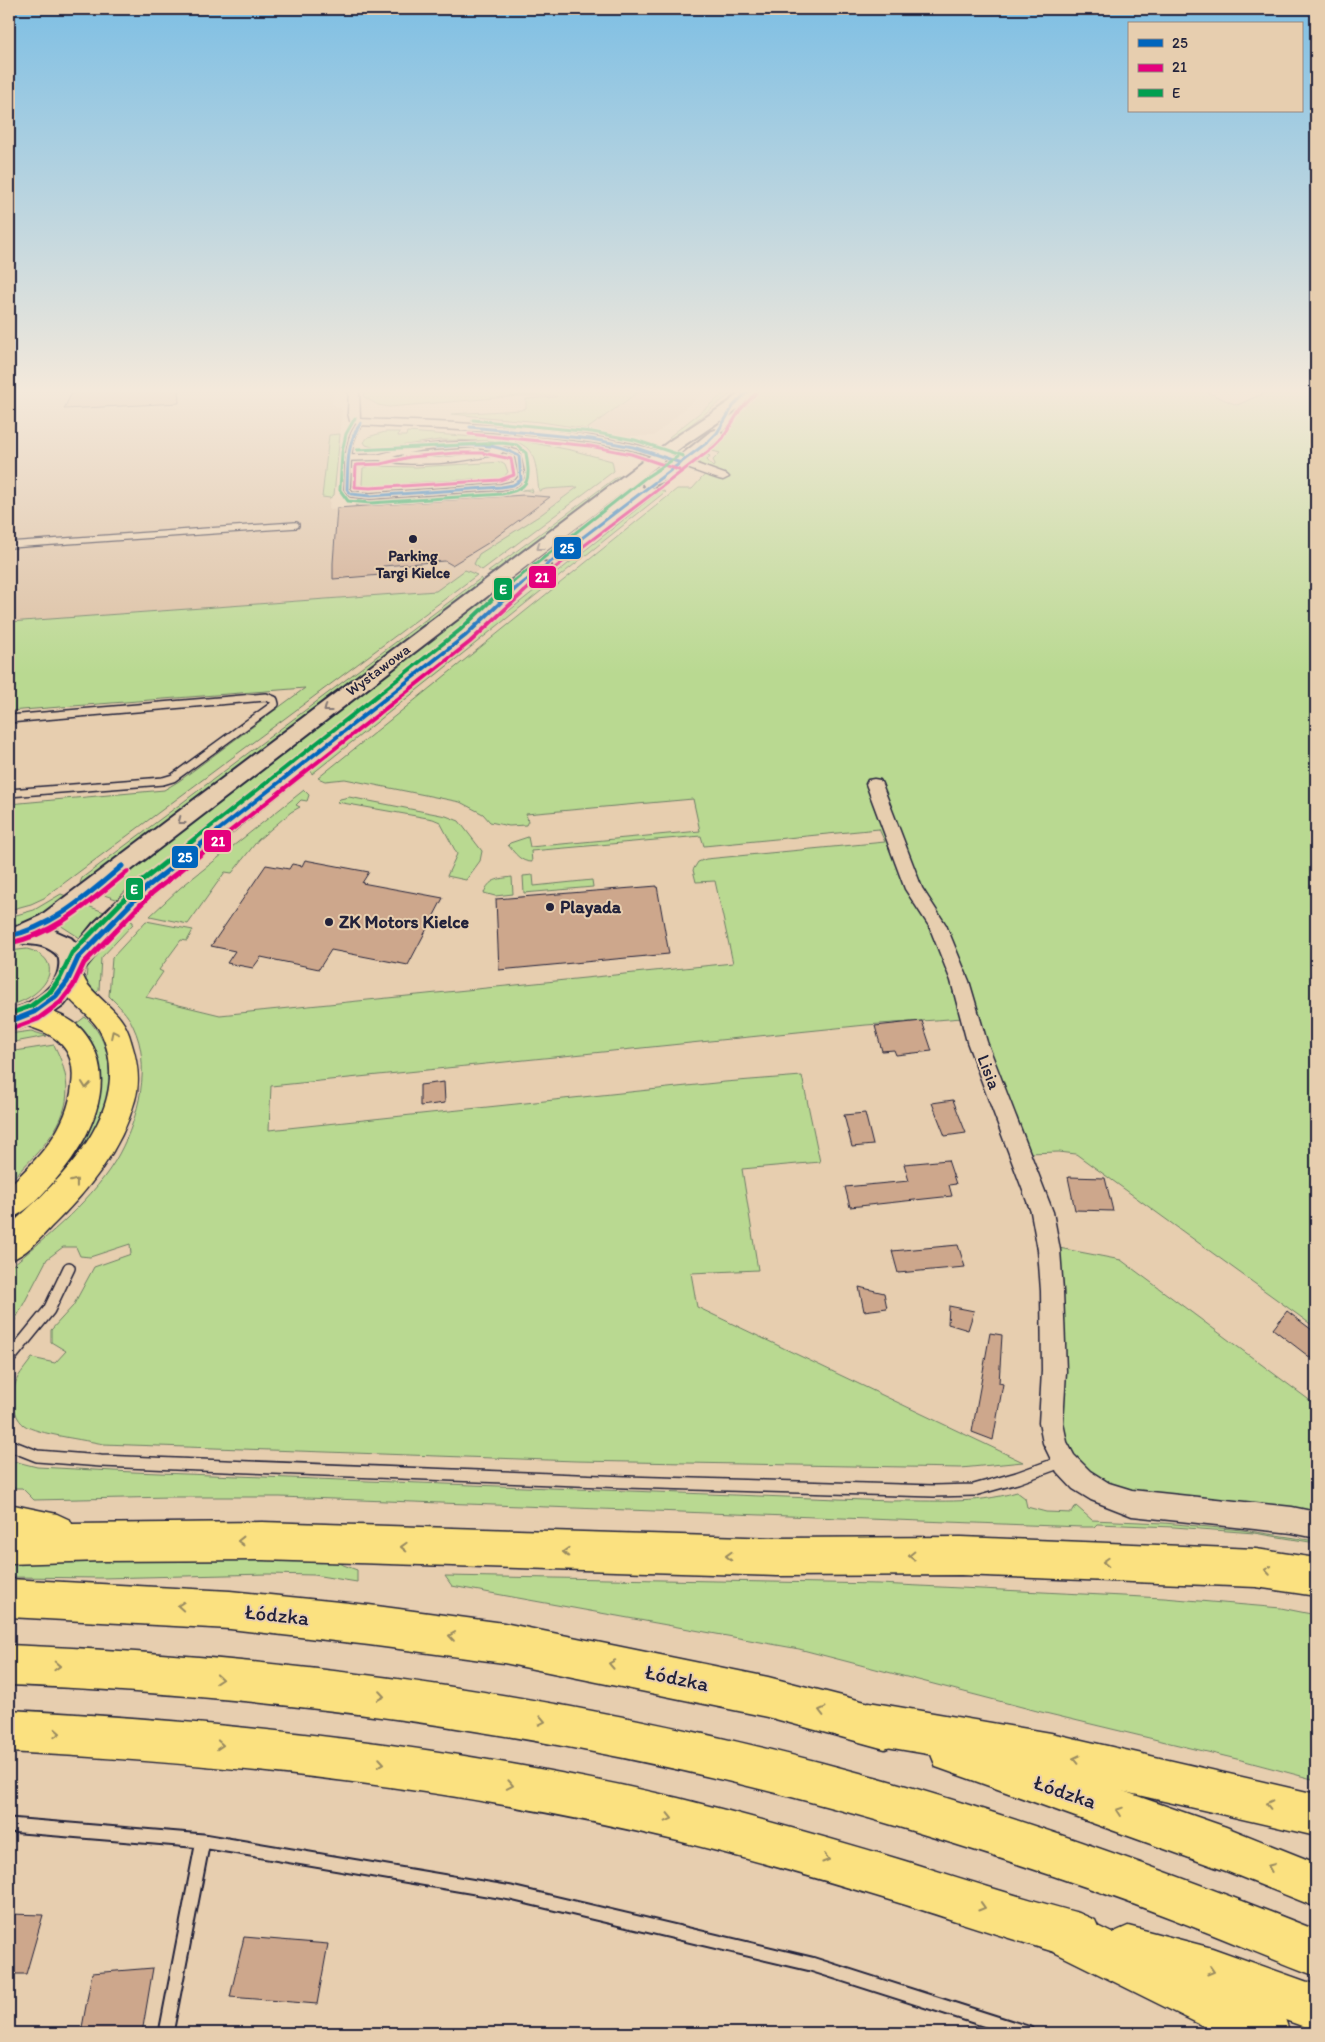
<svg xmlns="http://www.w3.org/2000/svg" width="1325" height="2042" font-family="Itim,sans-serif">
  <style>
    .built { fill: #dbbfa2 }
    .green { fill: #b9d991; stroke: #6e7e66 }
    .building { fill: #cda78c; stroke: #22223b }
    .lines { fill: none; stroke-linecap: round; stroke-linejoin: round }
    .lane-far3-casing { stroke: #22223b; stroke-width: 8 }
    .lane-far2-casing { stroke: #22223b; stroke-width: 10 }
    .lane-far1-casing { stroke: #22223b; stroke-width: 14 }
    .lane-casing { stroke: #22223b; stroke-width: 17 }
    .street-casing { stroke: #22223b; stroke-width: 3 }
    .secondary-casing { stroke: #22223b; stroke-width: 4 }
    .primary-casing { stroke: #22223b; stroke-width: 3 }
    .highway-casing { stroke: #22223b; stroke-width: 3 }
    .lane-far3 { stroke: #e7ceaf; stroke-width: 5.5 }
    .lane-far2 { stroke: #e7ceaf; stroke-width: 7 }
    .lane-far1 { stroke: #e7ceaf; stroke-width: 11 }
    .lane { stroke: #e7ceaf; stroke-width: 13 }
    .street { fill: #e7ceaf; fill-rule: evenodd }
    .secondary { fill: #e7ceaf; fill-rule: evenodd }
    .primary { fill: #fbe180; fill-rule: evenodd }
    .highway { fill: #fbe180; fill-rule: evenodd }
    .bus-1-far2-casing { stroke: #e7ceaf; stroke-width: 5.5 }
    .bus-1-far1-casing { stroke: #e7ceaf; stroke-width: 7 }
    .bus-1-casing { stroke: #e7ceaf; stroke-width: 9 }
    .bus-2-far2-casing { stroke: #e7ceaf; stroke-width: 5.5 }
    .bus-2-far1-casing { stroke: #e7ceaf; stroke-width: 7 }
    .bus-2-casing { stroke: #e7ceaf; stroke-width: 9 }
    .bus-3-far2-casing { stroke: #e7ceaf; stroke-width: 5.5 }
    .bus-3-far1-casing { stroke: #e7ceaf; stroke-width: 7 }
    .bus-3-casing { stroke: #e7ceaf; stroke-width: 9 }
    .bus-1-far2 { stroke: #0065bd; stroke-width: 3 }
    .bus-1-far1 { stroke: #0065bd; stroke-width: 4 }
    .bus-1 { stroke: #0065bd; stroke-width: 5 }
    .bus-2-far2 { stroke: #e5007d; stroke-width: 3 }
    .bus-2-far1 { stroke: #e5007d; stroke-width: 4 }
    .bus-2 { stroke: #e5007d; stroke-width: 5 }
    .bus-3-far2 { stroke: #029f50; stroke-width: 3 }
    .bus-3-far1 { stroke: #029f50; stroke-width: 4 }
    .bus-3 { stroke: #029f50; stroke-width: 5 }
    .oneway { stroke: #847875 }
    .oneway2 { stroke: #998b61 }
    .poi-dot { fill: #22223b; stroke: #e7ceaf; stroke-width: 2 }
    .labels { text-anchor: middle; stroke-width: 4; stroke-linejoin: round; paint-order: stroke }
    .far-poi-label { font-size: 15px; font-weight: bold; fill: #22223b; stroke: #e7ceaf }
    .far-street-label { font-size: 15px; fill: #22223b; stroke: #e7ceaf }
    .poi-label { font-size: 18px; font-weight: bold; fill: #22223b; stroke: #e7ceaf; text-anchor: start }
    .street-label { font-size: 18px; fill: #22223b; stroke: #e7ceaf }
    .near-street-label { font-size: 21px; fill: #22223b; stroke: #e7ceaf }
    .line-badge { stroke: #e7ceaf; stroke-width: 2 }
    .badge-label { font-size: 14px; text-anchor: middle; font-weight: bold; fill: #fff }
  </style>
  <rect width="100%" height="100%" fill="#e7ceaf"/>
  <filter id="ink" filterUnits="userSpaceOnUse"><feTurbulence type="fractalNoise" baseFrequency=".02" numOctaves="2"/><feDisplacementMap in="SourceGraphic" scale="10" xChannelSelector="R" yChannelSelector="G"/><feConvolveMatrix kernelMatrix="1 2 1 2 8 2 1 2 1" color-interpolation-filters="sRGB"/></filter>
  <g filter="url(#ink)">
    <path class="built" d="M9,388H334L332,404L342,409L340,434L329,435L328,440L321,498L330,497L329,509L354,507L364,503L526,490L533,492L546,489L579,487L539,516L479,554L476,567L480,569L473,574L465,570L437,591L9,622Z
      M644,388H708L654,436H625L587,429Z"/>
    <path class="green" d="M365,388H644L587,429L541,422L451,414L521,410L526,408V399L557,397L556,396H519L389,407L378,405L364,397Z
      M731,388H738L672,439L669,437Z
      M758,388H1197L1237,405L1276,388H1316V1328L1076,1154L1059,1152L1028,1153L963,1018L866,1025L271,1086L269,1130L725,1082L802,1076L820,1162L742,1169L758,1270L691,1273L697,1307L1023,1462L961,1468L576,1461L103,1444C86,1440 37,1434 24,1425C11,1415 11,1391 18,1377C22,1371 27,1365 32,1358L55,1363L66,1351L51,1342V1330L73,1306L94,1267L131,1254L130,1244L90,1257L80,1256L76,1247H63L47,1259L12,1326L9,1325V1268C47,1237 96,1197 119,1154C139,1117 152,1065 133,1026C128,1014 118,1005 109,996L112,958L146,921L193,930L187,941L181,940L159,970L163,972L146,997L220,1015L733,963L715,881L696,882L693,870L698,862L706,859L885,842L879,829L704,846L701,836L531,851L532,862C520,862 515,853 508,845L510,843L528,837L530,847L700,831L693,799L526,814L528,821L526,825L509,826L490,822L483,814L460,802L345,779L325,781L318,778L677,489H692L710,469L700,464L696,458L701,452L710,456L707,460L713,467L715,464L713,460L720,453L705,449L718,438Z
      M385,432H399L398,436H406L407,432L504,439L503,441L439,440L379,449L366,445L364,442L368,437Z
      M340,434L334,495L330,498L322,497L329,435Z
      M517,440L571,450L612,461L614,471L482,570L474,564L479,554L539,516L578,487L546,489L539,491C536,472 538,447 515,442Z
      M502,462L505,464L508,472L504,477L492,481L473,479L410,483L386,488H364L362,484L363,468L370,466L416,467Z
      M618,476L621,477L495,573L488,572Z
      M636,482L640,483L507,586L456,633L159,865L119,900L101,894Z
      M532,489L533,492L526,490L364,503L355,506L359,501Z
      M661,490L665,492L312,774L311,768Z
      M465,570L477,575L44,898L31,904L9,910V804L164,790L179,781L305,688L9,711V622L436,591Z
      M481,578L482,583L84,885L80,883L82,878Z
      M304,790L309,795L307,801L301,800L296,805L300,807L291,812L258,840L232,873L225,872L188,924L150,916L180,888Z
      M349,797L446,816L459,821L482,851L480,861L466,880L447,876L457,854L440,822L433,819L337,802L340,799Z
      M533,875L534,886L592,880L593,887L524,893L523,876Z
      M512,877L513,894L495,896L484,893C489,879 498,879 512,877Z
      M61,894L69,897C50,911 33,923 9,925V917L34,910Z
      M85,905L107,913L84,937L80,938L60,925Z
      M126,919L133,922V924L101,958L99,990L96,993L86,980L87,969L91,958Z
      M27,949C55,956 56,977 34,994C26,1000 18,1003 9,1006V951Z
      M85,1017C122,1049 112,1110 88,1147C82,1157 72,1165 65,1173C47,1194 29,1213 9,1231V1220L27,1204L99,1090C102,1064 97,1041 77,1023Z
      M31,1031L47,1036L9,1043V1034Z
      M54,1045C87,1108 51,1139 9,1182V1052Z
      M1059,1248L1121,1260L1316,1405V1513L1292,1507L1127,1494L1089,1477L1066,1447L1060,1397Z
      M9,1460L37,1467L133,1472L890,1501C936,1500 971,1505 1017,1492L1025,1498L1027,1507L1046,1512L1072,1513L1076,1506L1092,1520L1164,1523L1242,1530L1316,1541V1543L1254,1533L1174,1527L1097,1524L1094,1527H1082L280,1497H170L34,1500L22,1488H9Z
      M116,1556L341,1558L338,1563L357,1570V1582L314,1575L268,1574L101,1578L9,1577V1558Z
      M445,1576L879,1584L1164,1598L1281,1608L1316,1615V1780L1245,1761L1041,1712L799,1649L452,1586Z"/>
    <path class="building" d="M74,388H178L179,403L64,409Z
      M524,495L550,497L488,543L452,565L445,561L383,566L381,575L333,579V563L337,508Z
      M305,860L369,872L362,883L443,898L408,965L331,950L319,969L261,957L253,968L227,963L235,951L211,946L266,865L289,869L292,864L302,866Z
      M657,886L669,954L499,970L496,899Z
      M922,1021L932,1051L896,1055L894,1050L882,1051L875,1026Z
      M444,1082L445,1103L420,1106V1085Z
      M953,1100L966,1133L945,1136L932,1103Z
      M865,1113L873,1145L852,1147L844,1115Z
      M948,1160L956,1184L949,1185L952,1196L850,1207L845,1187L909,1181L904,1164Z
      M1068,1177L1105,1178L1113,1211L1075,1210Z
      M958,1245L965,1267L898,1273L892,1251Z
      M859,1287L884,1293L887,1308L864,1311Z
      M949,1306L974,1311L968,1330L948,1324Z
      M1287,1311L1316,1333V1362L1273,1329Z
      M990,1333L1002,1335L999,1383L1003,1384L993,1440L972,1432Z
      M9,1914L43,1915L26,1974H9Z
      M244,1937L328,1944L317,2004L230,1997Z
      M153,1968L142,2033H81L92,1973Z"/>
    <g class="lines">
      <defs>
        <path id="lane-far3" d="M361,423C345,440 349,467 347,489L351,494L370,496L501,487L517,483L522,476L517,453C473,439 423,445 380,457
          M405,456L477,451
          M350,458L385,457
          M382,458C422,465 461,460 500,451
          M9,545L296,525"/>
        <path id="lane-far2" d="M9,719L266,697L274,700L275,704L173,778L163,781L9,793"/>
        <path id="lane-far1" d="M9,1359L49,1310L69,1268
          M9,1445L37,1456L101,1461L626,1482L934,1491L974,1490L1017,1478L1064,1461"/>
        <path id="lane" d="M9,1825L203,1841L511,1893L811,1964L1027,2033
          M166,2033L203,1841"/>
        <path id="street" d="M349,388H359L360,419C450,423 544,424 633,444C665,451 696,464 727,475L729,477L723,480L719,479C689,470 659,456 628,449C543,431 446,430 359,425L350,421L348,413Z
          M874,779L880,780L882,784L922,888L946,925L969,981L987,1042L1053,1212L1060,1250L1063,1291L1066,1371L1063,1423L1067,1442L1074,1455L1090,1471L1109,1483L1132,1490L1292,1507L1316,1512V1538L1292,1533L1132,1516L1091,1500L1073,1489L1057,1472L1043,1443L1039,1423L1042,1371L1041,1291L1038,1250L1031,1212L967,1042L951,981L929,926L905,889L866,784L868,780Z"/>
        <path id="secondary" d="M743,388H758L739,408L683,446L53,930L71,938L77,944L93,924L139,881L458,632L512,582L537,563L543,562L549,563L552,567L549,571L524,590L472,640L155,893L111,936L84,969L75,991L64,1005L43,1020L9,1032V1012C27,1005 57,990 59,967C60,960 59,955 52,951C40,942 25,946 11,941L9,933L11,929L40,916L671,440L729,402Z
          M715,430L720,432L723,435L720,438C705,451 663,491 644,486L642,483L644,480L675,460L710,432Z"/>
        <path id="primary" d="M70,965L79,968C82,973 84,980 88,985C104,1005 124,1013 131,1041C137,1060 141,1080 135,1100C121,1151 87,1192 50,1228C38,1241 26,1254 9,1261V1226C60,1181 135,1110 102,1035C91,1011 65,1005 57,975L61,968Z
          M28,1004C46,1010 69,1015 82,1030C125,1080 86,1149 47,1189C36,1201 25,1213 9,1219V1186C39,1158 68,1128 72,1085C74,1070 72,1056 62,1045C51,1032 33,1028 18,1023L14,1015L18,1007Z
          M9,1504L57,1514L70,1520L72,1524L262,1522L777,1538L961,1537L1256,1549L1316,1558V1596L1256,1587L961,1575L777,1576L262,1560L102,1561L9,1564Z
          M9,1579L230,1591L369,1605L504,1623L768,1677L885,1707L900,1713L906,1728L900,1743L885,1749L768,1717L504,1663L369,1645L230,1629L9,1617Z
          M9,1645C304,1657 597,1699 882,1779C1030,1821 1174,1873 1316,1930V1976C1266,1957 1216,1935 1165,1916C1081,1884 995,1856 909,1830C617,1742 313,1697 9,1685Z
          M9,1710C234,1722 458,1746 678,1798C754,1817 830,1838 905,1861C963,1879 1021,1898 1079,1913L1095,1920L1102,1936L1095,1952L1079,1959C1021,1943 963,1923 906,1905C831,1882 755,1860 678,1841C458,1788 234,1764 9,1752Z
          M951,1731L1226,1827L1316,1863V1907L1226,1871L936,1767L930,1752L936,1737Z
          M1128,1926L1212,1948L1316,1985V2031L1212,1994L1128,1972L1112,1965L1105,1949L1112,1933Z"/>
        <path id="highway" d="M869,1702L1051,1733L1316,1794V1836L1051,1775L869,1744L854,1738L848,1723L854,1708Z
          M1062,1909L1284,2016L1290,2033H1217L1046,1948L1039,1932L1046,1916Z"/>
      </defs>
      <use href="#lane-far3" class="lane-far3-casing"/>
      <use href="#lane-far2" class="lane-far2-casing"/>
      <use href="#lane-far1" class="lane-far1-casing"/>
      <use href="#lane" class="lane-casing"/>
      <use href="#street" class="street-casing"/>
      <use href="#secondary" class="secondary-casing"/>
      <use href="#primary" class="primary-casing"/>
      <use href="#highway" class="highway-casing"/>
      <use href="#lane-far3" class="lane-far3"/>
      <use href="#lane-far2" class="lane-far2"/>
      <use href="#lane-far1" class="lane-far1"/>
      <use href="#lane" class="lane"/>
      <use href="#street" class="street"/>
      <use href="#secondary" class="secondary"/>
      <use href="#primary" class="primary"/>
      <use href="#highway" class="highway"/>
      <defs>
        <path id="bus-1-far2" d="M361,423C346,443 348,466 347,489L351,494L370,496L501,487L513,485L521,480L519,456C493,441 464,445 435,447
          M470,427L591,439L633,447L681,463
          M515,589L709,441L717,433L734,405L751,388"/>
        <path id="bus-1-far1" d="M207,839L465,636L517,587"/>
        <path id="bus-1" d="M9,936C55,926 87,895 122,866
          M9,1022L34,1012L56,996L67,982L78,958L147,887L209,838"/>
        <path id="bus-2-far2" d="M469,434L590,446L631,454L679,470
          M455,453H483L511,459L514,475L500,480L370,488L355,487L356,465L381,464L410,457Z
          M527,589L714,447L723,438L740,410L756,393"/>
        <path id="bus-2-far1" d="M220,839L470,642L529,587"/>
        <path id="bus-2" d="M10,943C57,933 90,901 127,872
          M11,1029L38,1019L61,1002L73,986L84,963L152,893L221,838"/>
        <path id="bus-3-far2" d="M355,418L346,434L342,452L340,490L348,501L371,503L502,494C531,489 530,479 526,453L517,445L502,443L357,450
          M473,420L592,432L635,440L683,456
          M504,589L645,478L677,457"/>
        <path id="bus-3-far1" d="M195,839L460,630L505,587"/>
        <path id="bus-3" d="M9,1014L31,1006L51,991L60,978L72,953L142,881L196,838"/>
      </defs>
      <use href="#bus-1-far2" class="bus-1-far2-casing"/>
      <use href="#bus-1-far1" class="bus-1-far1-casing"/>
      <use href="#bus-1" class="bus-1-casing"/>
      <use href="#bus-2-far2" class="bus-2-far2-casing"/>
      <use href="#bus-2-far1" class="bus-2-far1-casing"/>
      <use href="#bus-2" class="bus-2-casing"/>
      <use href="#bus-3-far2" class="bus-3-far2-casing"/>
      <use href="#bus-3-far1" class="bus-3-far1-casing"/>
      <use href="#bus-3" class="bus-3-casing"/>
      <use href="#bus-1-far2" class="bus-1-far2"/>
      <use href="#bus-1-far1" class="bus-1-far1"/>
      <use href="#bus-1" class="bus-1"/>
      <use href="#bus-2-far2" class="bus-2-far2"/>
      <use href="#bus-2-far1" class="bus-2-far1"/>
      <use href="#bus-2" class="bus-2"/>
      <use href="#bus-3-far2" class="bus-3-far2"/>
      <use href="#bus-3-far1" class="bus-3-far1"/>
      <use href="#bus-3" class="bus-3"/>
    </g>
    <defs><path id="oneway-chevron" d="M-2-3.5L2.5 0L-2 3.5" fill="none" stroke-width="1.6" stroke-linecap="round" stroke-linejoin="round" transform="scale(1.25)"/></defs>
    <g class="oneway">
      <use href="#oneway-chevron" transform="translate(540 547) rotate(143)"/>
      <use href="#oneway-chevron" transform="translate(327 709) rotate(143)"/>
      <use href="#oneway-chevron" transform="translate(181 821) rotate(143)"/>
    </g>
    <g class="oneway2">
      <use href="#oneway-chevron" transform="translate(114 1034) rotate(-116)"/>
      <use href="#oneway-chevron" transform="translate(86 1085) rotate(96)"/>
      <use href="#oneway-chevron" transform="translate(75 1182) rotate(-52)"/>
      <use href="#oneway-chevron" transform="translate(241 1541) rotate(180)"/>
      <use href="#oneway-chevron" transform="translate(404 1547) rotate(-178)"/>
      <use href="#oneway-chevron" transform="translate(566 1552) rotate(-178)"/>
      <use href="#oneway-chevron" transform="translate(729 1556) rotate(-178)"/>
      <use href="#oneway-chevron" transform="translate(912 1556) rotate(179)"/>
      <use href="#oneway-chevron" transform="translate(1106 1562) rotate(-178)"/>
      <use href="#oneway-chevron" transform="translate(1268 1570) rotate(-171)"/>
      <use href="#oneway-chevron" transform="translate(181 1606) rotate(-176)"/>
      <use href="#oneway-chevron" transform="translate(452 1636) rotate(-172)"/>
      <use href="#oneway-chevron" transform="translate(612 1664) rotate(-169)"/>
      <use href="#oneway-chevron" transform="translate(57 1666) rotate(2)"/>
      <use href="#oneway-chevron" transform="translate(219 1679) rotate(5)"/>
      <use href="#oneway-chevron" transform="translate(381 1696) rotate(8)"/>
      <use href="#oneway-chevron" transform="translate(822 1711) rotate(-166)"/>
      <use href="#oneway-chevron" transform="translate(542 1721) rotate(11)"/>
      <use href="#oneway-chevron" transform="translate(57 1733) rotate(3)"/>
      <use href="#oneway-chevron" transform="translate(220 1745) rotate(5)"/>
      <use href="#oneway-chevron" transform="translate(1076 1759) rotate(-167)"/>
      <use href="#oneway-chevron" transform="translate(381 1763) rotate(9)"/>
      <use href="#oneway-chevron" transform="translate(510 1785) rotate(11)"/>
      <use href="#oneway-chevron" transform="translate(1269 1804) rotate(-167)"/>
      <use href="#oneway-chevron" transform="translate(1119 1811) rotate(-161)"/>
      <use href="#oneway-chevron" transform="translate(669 1818) rotate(13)"/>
      <use href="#oneway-chevron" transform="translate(826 1859) rotate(16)"/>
      <use href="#oneway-chevron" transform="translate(1271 1867) rotate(-158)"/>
      <use href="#oneway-chevron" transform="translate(982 1907) rotate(17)"/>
      <use href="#oneway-chevron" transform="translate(1211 1971) rotate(17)"/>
    </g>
  </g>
  <linearGradient id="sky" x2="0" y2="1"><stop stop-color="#7ebfe4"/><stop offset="0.58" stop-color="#f4e9db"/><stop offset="1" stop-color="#f4e9db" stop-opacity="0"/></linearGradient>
  <rect width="1325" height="674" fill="url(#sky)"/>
  <g class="poi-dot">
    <circle cx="413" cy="539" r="5"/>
    <circle cx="550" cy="907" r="5"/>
    <circle cx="329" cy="922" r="5"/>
  </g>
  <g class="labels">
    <g class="far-poi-label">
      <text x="413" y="561">Parking<tspan x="413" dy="17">Targi Kielce</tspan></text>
    </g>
    <g class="far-street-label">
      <text transform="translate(378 670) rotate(-37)" y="5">Wystawowa</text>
    </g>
    <g class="poi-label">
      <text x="560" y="913">Playada</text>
      <text x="339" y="928">ZK Motors Kielce</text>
    </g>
    <g class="street-label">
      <text transform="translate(989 1072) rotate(69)" y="6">Lisia</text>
    </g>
    <g class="near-street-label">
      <text transform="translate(277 1615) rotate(6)" y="7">Łódzka</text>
      <text transform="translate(677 1678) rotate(12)" y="7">Łódzka</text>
      <text transform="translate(1065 1792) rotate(19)" y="7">Łódzka</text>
    </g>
  </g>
  <g class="line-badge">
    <rect x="553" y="536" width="29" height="24" rx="5" fill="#0065bd"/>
    <rect x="528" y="565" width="29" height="24" rx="5" fill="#e5007d"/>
    <rect x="493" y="577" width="20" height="24" rx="5" fill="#029f50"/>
    <rect x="203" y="829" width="29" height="24" rx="5" fill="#e5007d"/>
    <rect x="171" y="845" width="28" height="24" rx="5" fill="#0065bd"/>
    <rect x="125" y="877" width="19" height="24" rx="5" fill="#029f50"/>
  </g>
  <g class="badge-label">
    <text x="567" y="553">25</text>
    <text x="542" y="582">21</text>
    <text x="503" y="594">E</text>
    <text x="218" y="846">21</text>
    <text x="185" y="862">25</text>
    <text x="134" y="894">E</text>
  </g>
  <rect width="1325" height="2042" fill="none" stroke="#e7ceaf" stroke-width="30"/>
  <rect x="15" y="15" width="1295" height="2012" fill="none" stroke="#22223b" stroke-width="2" filter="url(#ink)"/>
  <rect x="1128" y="22" width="175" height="90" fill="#e7ceaf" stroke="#988981"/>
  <rect x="1138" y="39" width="25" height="8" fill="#0065bd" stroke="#988981"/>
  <text x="1172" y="48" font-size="15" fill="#22223b">25</text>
  <rect x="1138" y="64" width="25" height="8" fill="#e5007d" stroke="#988981"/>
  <text x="1172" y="72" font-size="15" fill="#22223b">21</text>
  <rect x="1138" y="89" width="25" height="8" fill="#029f50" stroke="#988981"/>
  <text x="1172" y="98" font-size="15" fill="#22223b">E</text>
</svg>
